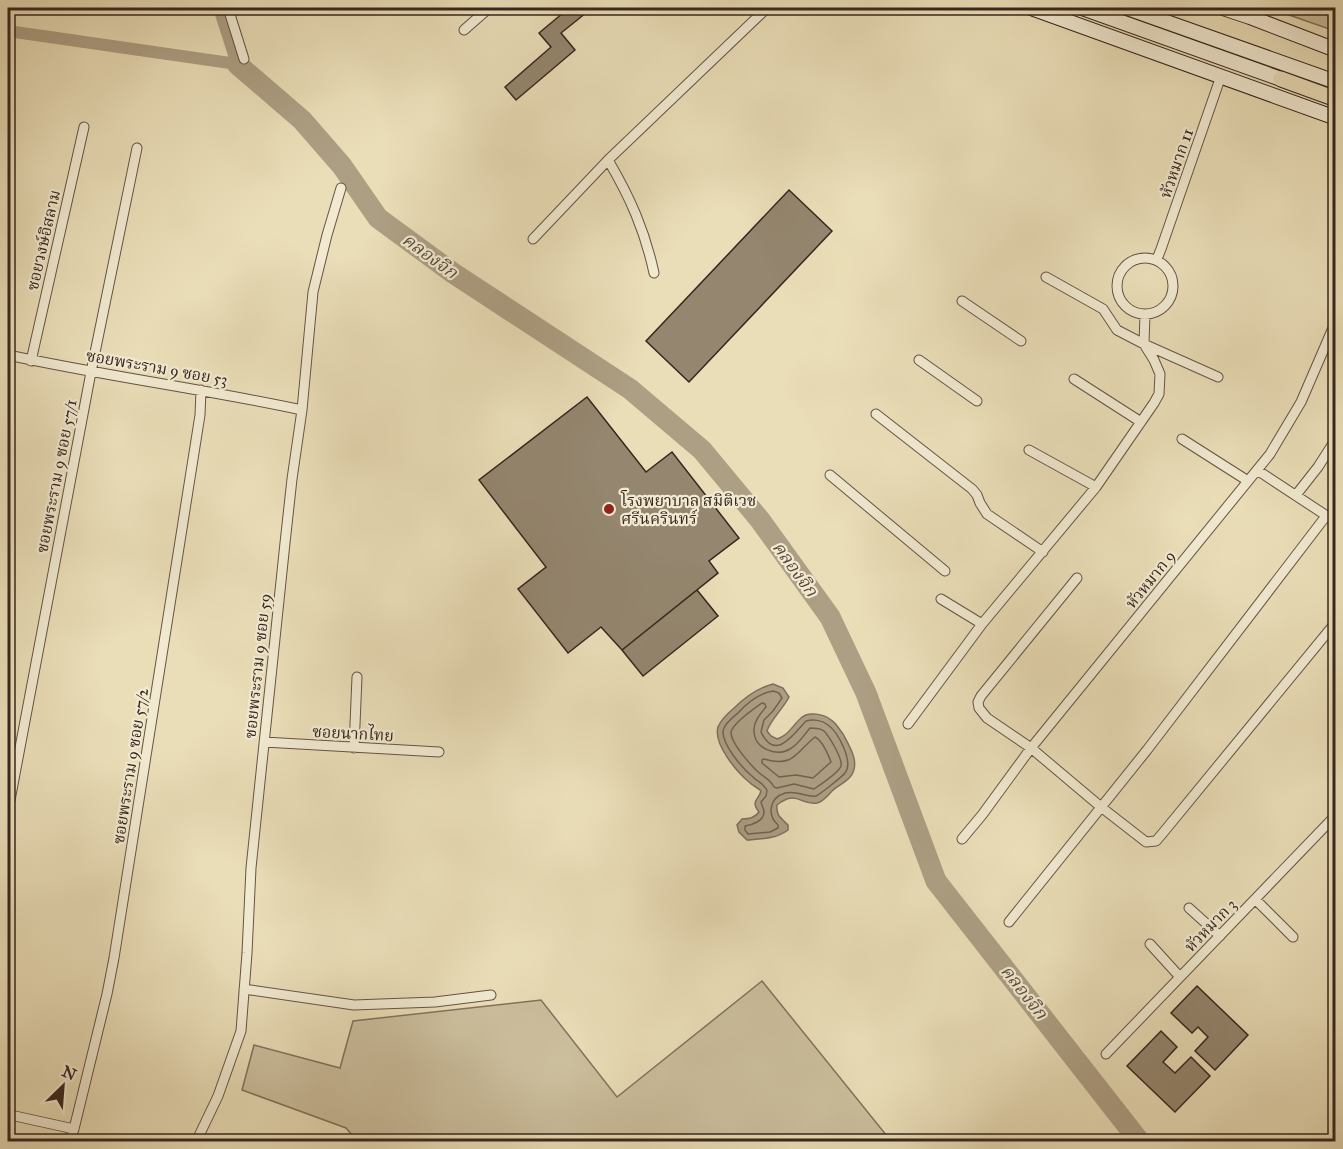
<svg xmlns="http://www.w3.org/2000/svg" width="1343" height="1149" font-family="'IM FELL Great Primer','Noto Serif Thai',serif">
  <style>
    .green { fill: #ccbf9e; stroke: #82725e; stroke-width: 1.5 }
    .water { fill: #ad9f84; stroke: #7e6f5c; stroke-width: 1.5 }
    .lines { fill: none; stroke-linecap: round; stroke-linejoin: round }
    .shore { stroke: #726252; stroke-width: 1.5 }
    .canal { stroke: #ad9f84; stroke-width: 12 }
    .river { stroke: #ad9f84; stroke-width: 21 }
    .building { fill: #94866f; stroke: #37261f; stroke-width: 1.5 }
    .street-casing { stroke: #645445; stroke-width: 11 }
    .secondary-casing { stroke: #37261f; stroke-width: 16 }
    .primary-casing { stroke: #37261f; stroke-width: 17 }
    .street { stroke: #f1ead1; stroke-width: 9 }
    .secondary { stroke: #f1ead1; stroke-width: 14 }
    .primary { stroke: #eadeb8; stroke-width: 15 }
    .poi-dot { fill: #8f2418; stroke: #f1ead1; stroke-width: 2 }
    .labels { text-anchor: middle; stroke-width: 4.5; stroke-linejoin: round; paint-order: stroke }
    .street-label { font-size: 16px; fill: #37261f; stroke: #f1ead1 }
    .poi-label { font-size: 16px; fill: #37261f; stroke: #f1ead1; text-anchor: start }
    .water-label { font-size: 18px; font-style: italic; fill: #5a4a3d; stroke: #f1ead1 }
  </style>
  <rect width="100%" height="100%" fill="#eadeb8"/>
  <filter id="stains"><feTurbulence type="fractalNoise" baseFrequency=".00333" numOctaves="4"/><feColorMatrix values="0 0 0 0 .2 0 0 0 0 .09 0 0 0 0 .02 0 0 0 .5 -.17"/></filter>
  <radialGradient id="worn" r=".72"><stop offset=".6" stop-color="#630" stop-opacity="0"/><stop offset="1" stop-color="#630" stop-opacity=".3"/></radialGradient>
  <path class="green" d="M1269,8H1335V31Z
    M762,981L891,1141H357L346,1128L242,1090L254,1045L340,1068L353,1021L541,1000L617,1097Z"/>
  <path class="water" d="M773,684L783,688L789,697C783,709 771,719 767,731L771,736L777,739C788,736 793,725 801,718C808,711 824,714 831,720C836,723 839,729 843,734C850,747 861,764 850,777C845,783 837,786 832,791C827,796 824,801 817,803C801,806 797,789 777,805C776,816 781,818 788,825V830C776,839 761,839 747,840L739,832L737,825L742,819C749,819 755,818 759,812C750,800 759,800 761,791C757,787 753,786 749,782C737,772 713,744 718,727C721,720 727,714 733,709C744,698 757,688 773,684Z"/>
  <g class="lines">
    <path class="shore" d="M773,691L779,693L782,698L773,711L764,720L761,732C775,762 793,735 806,721C813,719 822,720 828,725C838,732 854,762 845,773C843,776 819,795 816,796C807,798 798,790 785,793C769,798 767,815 778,825V828L770,832L748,834L745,830V826C752,825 764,821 764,812C764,809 762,806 761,802L766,796L767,790C763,783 758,782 753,777C743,769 722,745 723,731C724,724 733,717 738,713C747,703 760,693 773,691Z
      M762,703L765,704L766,707C760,714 753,722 754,732C755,749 777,757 790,749C798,745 804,735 810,728C815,728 820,728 824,731C829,736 843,759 841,766C839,772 820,785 814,789L794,784L777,788L774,787C770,779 763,777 757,771C750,764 730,742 731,732C733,723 755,708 762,703Z
      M815,737C823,741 828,754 831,762L813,778L796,775L779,777L762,763V760L764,759C794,768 796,752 815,737Z"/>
    <path class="canal" d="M8,31L237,64L219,8"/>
    <path class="river" d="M237,64L302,120L342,166L378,218L453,273L630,389L702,450L760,520L830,617L866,693L936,881L1140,1142"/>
  </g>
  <path class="building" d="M569,8H592L561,33L575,50L516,100L505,87L551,47L539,33Z
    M789,190L832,231L689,382L646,341Z
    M587,397L646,472L672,452L739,538L709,561L718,573L622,650L601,627L568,653L518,589L546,567L479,480Z
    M697,590L718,616L643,676L622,650Z
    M1197,986L1248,1035L1215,1070L1195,1051L1208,1037L1198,1027L1192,1033L1171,1013Z
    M1161,1031L1177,1047L1163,1062L1175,1073L1191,1057L1210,1076L1175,1112L1127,1066Z"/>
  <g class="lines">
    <defs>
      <path id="street" d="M228,8L244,59
        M464,30L489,8
        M608,160C630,197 645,231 654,273
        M533,239L608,160L767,8
        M1117 286a28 28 0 1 1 56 0a28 28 0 1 1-56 0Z
        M1157,259L1161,249L1221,76
        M962,301L1021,341
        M1145,314L1144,344L1218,377
        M8,355C105,376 204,389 302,410
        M919,360L977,401
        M31,361L84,127
        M1074,379L1141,422
        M876,414L972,489L977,495L980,503L987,514L1043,552
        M1182,439L1248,481
        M1029,450L1096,487
        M1257,470L1336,522
        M830,475L945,571
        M1296,495L1318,467L1336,439
        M1077,578L981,696L978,702L979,708L987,718L1031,748L1101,807L1146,842L1156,841L1162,834L1336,622
        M941,599L982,624
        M908,724L982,624L1096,487L1154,403L1159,394L1160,374L1154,360L1144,344L1117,330L1103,309L1046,277
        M264,742L439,752
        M354,748L357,677
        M8,811L91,372L137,148
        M962,839L982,815L1031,748L1270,454L1301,402L1336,321
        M1255,899L1293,937
        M1189,908L1220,936
        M1009,922L1147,750L1326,516
        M1150,944L1180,977
        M244,989L354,1005L435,1002L491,995
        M1106,1054L1336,815
        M15,1116L74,1129
        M69,1142L74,1129L107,994L114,958L200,415L201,390
        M196,1142L218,1096L241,1031L247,953L251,868L285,543L292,479L302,410L313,292L327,235L341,188"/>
      <path id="secondary" d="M1031,8L1336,118
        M1082,8L1281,79
        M1127,8L1336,82
        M1223,8L1250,17L1336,50"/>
      <path id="primary" d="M1281,79L1336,99"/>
    </defs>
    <use href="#street" class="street-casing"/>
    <use href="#secondary" class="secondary-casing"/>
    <use href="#primary" class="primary-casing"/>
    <use href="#street" class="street"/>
    <use href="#secondary" class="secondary"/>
    <use href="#primary" class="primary"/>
  </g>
  <circle class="poi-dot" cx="609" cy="509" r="6"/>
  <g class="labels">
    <g class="street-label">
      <text transform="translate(1176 163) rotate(-71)" y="6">หัวหมาก 11</text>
      <text transform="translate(43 240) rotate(-77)" y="6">ซอยวงษ์อิสลาม</text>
      <text transform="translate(157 367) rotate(10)" y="6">ซอยพระราม 9 ซอย 53</text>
      <text transform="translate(56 476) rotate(-79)" y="6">ซอยพระราม 9 ซอย 57/1</text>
      <text transform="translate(1150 579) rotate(-51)" y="6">หัวหมาก 9</text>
      <text transform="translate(257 666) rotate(-84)" y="6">ซอยพระราม 9 ซอย 59</text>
      <text transform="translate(353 733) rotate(3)" y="6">ซอยนากไทย</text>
      <text transform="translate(130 766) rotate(-81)" y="6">ซอยพระราม 9 ซอย 57/2</text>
      <text transform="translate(1210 925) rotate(-46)" y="6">หัวหมาก 3</text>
    </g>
    <g class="poi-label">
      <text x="621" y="506">โรงพยาบาล สมิติเวช<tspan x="621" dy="18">ศรีนครินทร์</tspan></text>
    </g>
    <g class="water-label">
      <text transform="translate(430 256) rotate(36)" y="6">คลองจิก</text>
      <text transform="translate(795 569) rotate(54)" y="6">คลองจิก</text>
      <text transform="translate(1024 992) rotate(52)" y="6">คลองจิก</text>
    </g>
  </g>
  <rect width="1343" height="1149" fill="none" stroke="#eadeb8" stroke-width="30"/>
  <rect x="9" y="9" width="1325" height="1131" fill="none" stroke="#37261f" stroke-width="3"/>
  <rect x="15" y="15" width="1313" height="1119" fill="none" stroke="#37261f" stroke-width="1.5"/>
  <g transform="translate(63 1086) rotate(25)" stroke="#f1ead1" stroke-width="4.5" paint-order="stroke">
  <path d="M0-4.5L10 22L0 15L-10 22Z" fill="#37261f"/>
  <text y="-9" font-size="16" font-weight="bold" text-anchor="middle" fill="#37261f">N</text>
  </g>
  <rect width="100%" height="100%" filter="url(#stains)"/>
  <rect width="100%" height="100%" fill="url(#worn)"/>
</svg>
